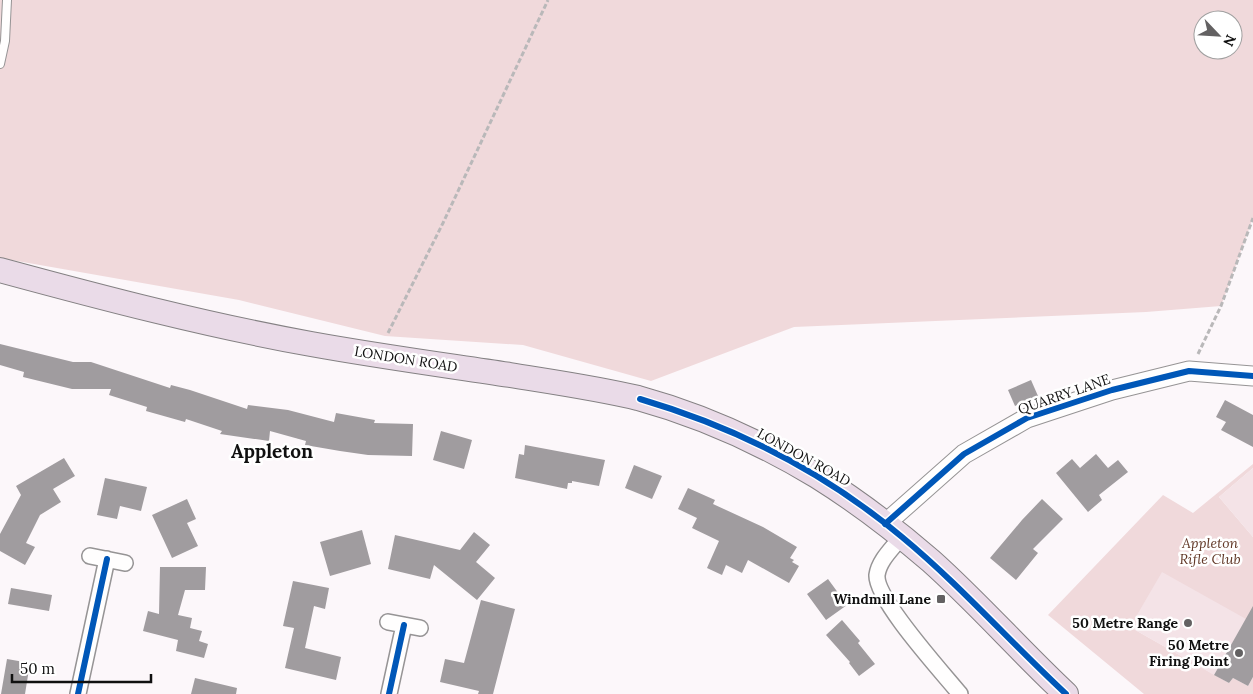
<svg xmlns="http://www.w3.org/2000/svg" width="1253" height="694" font-family="Lora,serif">
  <style>
    .green { fill: #f0d9db; fill-rule: evenodd }
    .pitch { fill: #f4e3e7 }
    .building { fill: #a09c9f }
    .lines { fill: none; stroke-linecap: round; stroke-linejoin: round }
    .service-casing { stroke: #969495; stroke-width: 10 }
    .minor-casing { stroke: #969495; stroke-width: 18 }
    .tertiary-casing { stroke: #969495; stroke-width: 21 }
    .trunk-casing { stroke: #848183; stroke-width: 26 }
    .path { stroke: #b9b8b9; stroke-width: 3; stroke-dasharray: 5 2.5; stroke-linecap: butt }
    .service { stroke: #fffefe; stroke-width: 8 }
    .minor { stroke: #fffefe; stroke-width: 15 }
    .tertiary { stroke: #fffefe; stroke-width: 19 }
    .trunk { stroke: #eadbe8; stroke-width: 24 }
    .cycleway-casing { stroke: #fff; stroke-width: 9 }
    .cycleway { stroke: #0057b8; stroke-width: 6 }
    .poi-dot { fill: #636162; stroke: #fff; stroke-width: 2 }
    .labels { text-anchor: middle; stroke-width: 5; stroke-linejoin: round; paint-order: stroke }
    .street-label { font-size: 14px; fill: #101010; stroke: #fff }
    .park-label { font-size: 14px; font-style: italic; fill: #623827; stroke: #fff }
    .poi-label { font-size: 14px; font-weight: bold; fill: #101010; stroke: #fff; text-anchor: end }
    .district-label { font-size: 19px; font-weight: bold; fill: #101010; stroke: #fff }
  </style>
  <rect width="100%" height="100%" fill="#fcf7fa"/>
  <path class="green" d="M0,0H1253V218L1221,306L1146,312L794,327L651,381L523,345L385,336L239,300L0,258ZM1203,20H1233V50H1203Z
    M1253,464V468L1219,497L1253,537V623L1130,627L1229,683L1233,678L1248,686L1253,677V694H1144L1048,615L1163,495L1193,513Z"/>
  <path class="pitch" d="M1253,468V537L1219,497Z
    M1162,572L1246,619L1214,675L1130,627Z"/>
  <path class="building" d="M0,344L73,362H91L170,388L171,385L190,390L247,409L248,405L288,410L334,422L336,413L375,420L374,423L413,424L412,456L368,455L340,451L305,445L306,441L270,431L269,441L220,434L222,431L186,419L185,422L146,411L147,407L109,395L111,389H72L23,377L24,372L0,365Z
    M1031,380L1038,396L1015,406L1008,390Z
    M1225,400L1253,415V447L1221,430L1226,422L1216,417Z
    M441,431L472,440L464,469L433,460Z
    M525,445L605,460L599,486L572,481V483H568L567,489L515,478L519,454L524,455Z
    M1096,454L1108,468L1118,460L1128,472L1099,495L1102,500L1088,512L1056,473L1072,459L1080,468Z
    M64,458L75,476L53,489L61,502L40,515L26,543L35,547L25,565L0,551V534L21,495L16,486Z
    M634,465L662,476L652,499L625,488Z
    M105,478L147,487L141,511L120,506L117,519L97,515Z
    M688,488L715,500L713,504L763,527L797,547L790,558L794,560L792,562L799,566L789,583L748,560L742,573L726,565L722,575L707,568L719,541L692,528L697,518L678,509Z
    M187,499L196,519L187,523L198,546L172,558L152,515Z
    M1042,499L1063,519L1033,549L1038,553L1016,580L990,558L1022,520Z
    M362,530L371,564L330,576L320,542Z
    M474,532L490,545L476,562L495,578L477,600L434,565L430,579L388,569L395,535L460,550Z
    M160,567H206L205,590H185L178,615L192,618L190,628L202,631L199,641L208,644L204,658L176,651L178,640L143,631L148,611L159,614Z
    M828,579L847,605L826,620L807,594Z
    M293,581L329,588L325,609L314,606L305,648L341,657L336,680L285,668L294,628L283,626Z
    M11,588L52,595L49,611L8,604Z
    M481,600L515,609L493,694H478L479,691L440,682L445,659L464,663Z
    M1253,606V677L1248,686L1233,678L1229,683L1214,675Z
    M842,620L860,641L858,643L875,664L859,676L849,663L850,662L826,635Z
    M7,659L30,663L25,694H1Z
    M195,678L237,688L236,694H191Z"/>
  <g class="lines">
    <defs>
      <path id="service" d="M0,64L5,41L7,0"/>
      <path id="minor" d="M902,536C893,548 879,560 877,575C875,599 943,673 960,694
        M90,556L125,563
        M388,622L420,628
        M78,694L107,559
        M389,694L404,625"/>
      <path id="tertiary" d="M885,524L964,454L1027,418L1112,390L1189,371L1253,376"/>
      <path id="trunk" d="M0,270C103,298 206,325 311,344C377,356 444,365 510,375C553,382 596,388 638,398C700,415 762,443 817,476C857,501 895,530 931,561C978,603 1020,651 1066,694"/>
    </defs>
    <use href="#service" class="service-casing"/>
    <use href="#minor" class="minor-casing"/>
    <use href="#tertiary" class="tertiary-casing"/>
    <use href="#trunk" class="trunk-casing"/>
    <path class="path" d="M388,333L443,223L548,0
      M1198,354L1221,306L1253,218"/>
    <use href="#service" class="service"/>
    <use href="#minor" class="minor"/>
    <use href="#tertiary" class="tertiary"/>
    <use href="#trunk" class="trunk"/>
    <defs>
      <path id="cycleway" d="M640,399C735,427 826,473 902,537C960,585 1011,643 1066,694
        M885,524L964,454L1027,418L1112,390L1189,371L1253,376
        M78,694L107,559
        M389,694L404,625"/>
    </defs>
    <use href="#cycleway" class="cycleway-casing"/>
    <use href="#cycleway" class="cycleway"/>
  </g>
  <g class="poi-dot">
    <rect x="936" y="594" width="10" height="10" rx="2.5"/>
    <circle cx="1188" cy="623" r="5"/>
    <circle cx="1239" cy="653" r="5"/>
  </g>
  <g class="labels">
    <g class="street-label">
      <text transform="translate(406 359) rotate(9)" y="5">LONDON ROAD</text>
      <text transform="translate(1064 394) rotate(-19)" y="5">QUARRY LANE</text>
      <text transform="translate(804 457) rotate(29)" y="5">LONDON ROAD</text>
    </g>
    <g class="park-label">
      <text x="1210" y="548">Appleton<tspan x="1210" dy="16">Rifle Club</tspan></text>
    </g>
    <g class="poi-label">
      <text x="931" y="604">Windmill Lane</text>
      <text x="1178" y="628">50 Metre Range</text>
      <text x="1229" y="650">50 Metre<tspan x="1229" dy="16">Firing Point</tspan></text>
    </g>
    <g class="district-label">
      <text x="272" y="458">Appleton</text>
    </g>
  </g>
  <g transform="translate(1218 35) rotate(115)"><circle r="24" fill="#ffffff" stroke="#9f9f9f"/>
  <path d="M0-4L9 19L0 12L-9 19Z" fill="#636162"/>
  <text y="-8" font-size="14" font-weight="bold" text-anchor="middle" fill="#101010">N</text>
  </g>
  <path d="M12 674v8h139v-8" fill="none" stroke="#101010" stroke-width="2.5"/>
  <text x="20" y="674" font-size="15" fill="#101010" stroke="#ffffff" stroke-width="4" paint-order="stroke">50 m</text>
</svg>
